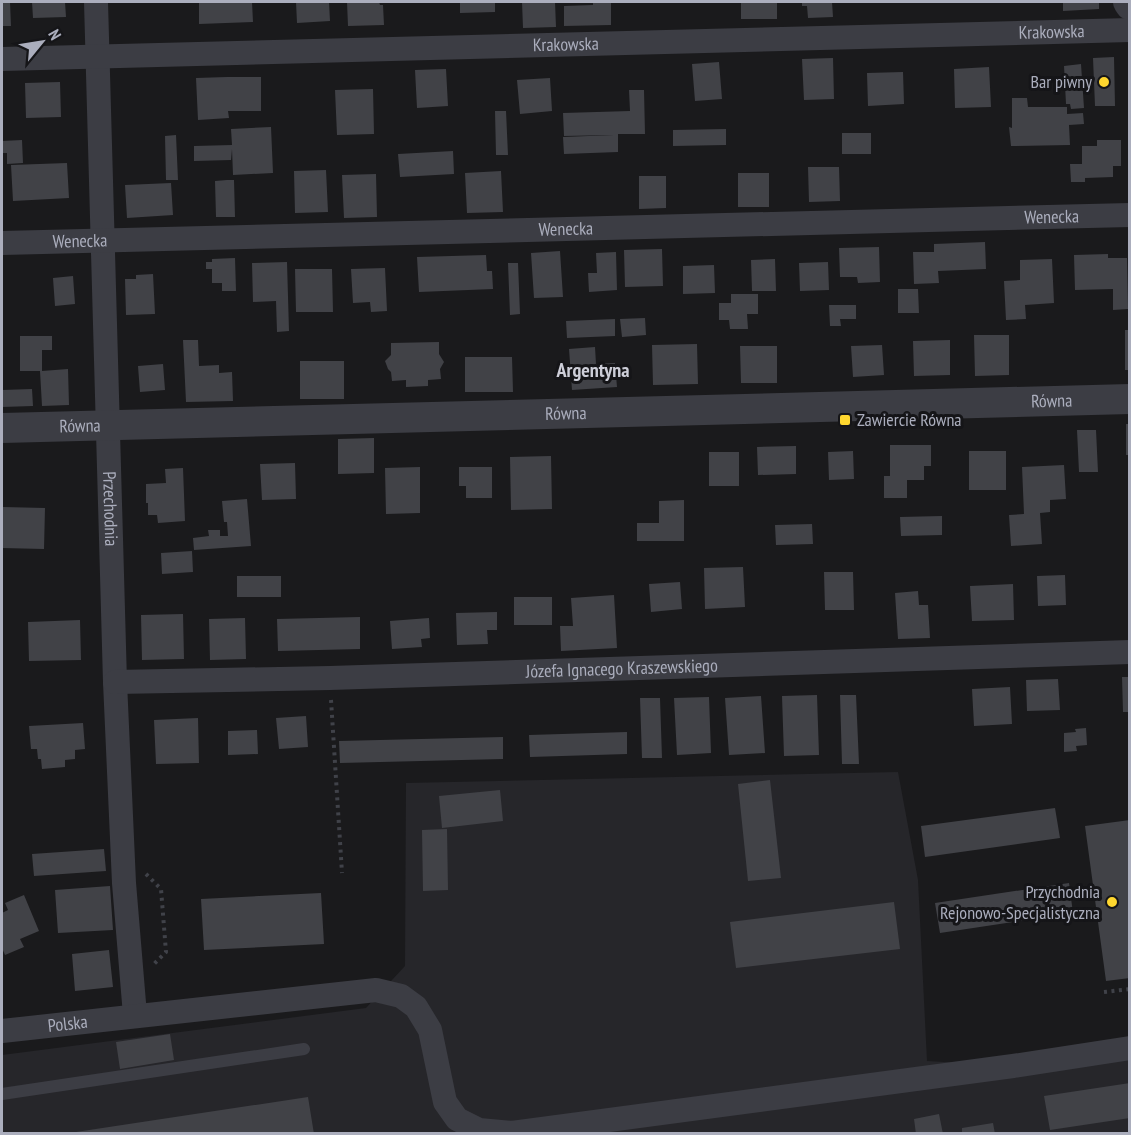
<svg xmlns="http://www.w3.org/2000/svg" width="1131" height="1135" font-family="'PT Sans Narrow',sans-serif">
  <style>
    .built { fill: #26262a }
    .building { fill: #414247 }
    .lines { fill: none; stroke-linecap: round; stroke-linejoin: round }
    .path { stroke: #404249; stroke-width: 4; stroke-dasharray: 3 4.5; stroke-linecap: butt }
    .service { stroke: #3c3d44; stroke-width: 12 }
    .minor { stroke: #3c3d44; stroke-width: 24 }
    .tertiary { stroke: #3c3d44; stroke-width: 30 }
    .poi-dot { fill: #ffd72f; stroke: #151518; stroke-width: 2 }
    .labels { text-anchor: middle; stroke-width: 6; stroke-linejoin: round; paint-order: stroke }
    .street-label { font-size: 18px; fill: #abaebd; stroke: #151518 }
    .poi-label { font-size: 18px; fill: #abaebd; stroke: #151518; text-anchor: end }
    .neighbourhood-label { font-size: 20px; font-weight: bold; fill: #cdced8; stroke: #151518 }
  </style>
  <rect width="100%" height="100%" fill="#1a1a1c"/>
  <path class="built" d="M898,772L918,880L927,1061L1013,1066L1129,1048V1133H2V1055L366,1008L405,966L406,783Z"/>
  <path class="building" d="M2,2H10L11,26H2Z
    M32,2H65L66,17L33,18Z
    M199,2H252L253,22L199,24Z
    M296,2H329L330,21L297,23Z
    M347,2H379L380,5H383L384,25L348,26Z
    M460,2H495V12L460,13Z
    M522,2H555L556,27L523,28Z
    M593,2H611V25L564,26V6L593,5Z
    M741,2H777V19H741Z
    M802,2H832L833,17L808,18L807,6H802Z
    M1063,2H1099V9L1063,11Z
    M1114,57L1115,106H1095L1093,58Z
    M833,58L834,99L804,100L802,59Z
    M719,62L722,99L695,101L692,64Z
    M1081,64L1084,108L1071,109L1070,104H1066L1064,66Z
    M989,67L991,107L955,108L954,69Z
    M446,69L448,106L417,108L415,70Z
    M903,72L904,104L868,106L867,73Z
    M227,77H261V111H228L229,118L198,120L196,78Z
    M550,78L552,111L520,114L517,80Z
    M60,82L61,117L26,118L25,83Z
    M373,89L374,134L337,135L335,90Z
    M629,90H644L645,134H618V152L564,154L563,137L614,135L564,136L563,113L630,111Z
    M1012,98H1027L1028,107H1067V114L1083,113L1084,124L1069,125L1070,145L1011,146L1009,127L1012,128Z
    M495,111H506L508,155H496Z
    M271,127L273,173L233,175L232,149L231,160L194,161V146L232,145L231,129Z
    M726,129V145L673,146V130Z
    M842,133H871V154H842Z
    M176,135L178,180H166L165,136Z
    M22,140L23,163L7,164V153H2V141Z
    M1097,140H1121V166H1113V177L1085,178V182H1071L1070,164H1082V146H1097Z
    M453,151L454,174L400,177L398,154Z
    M67,163L69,198L13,201L11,165Z
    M808,167H839L840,201L809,202Z
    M326,170L328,212L295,213L294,171Z
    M501,171L503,212L467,213L465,173Z
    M738,173H769V207H738Z
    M376,174L377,217L344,218L342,175Z
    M639,176H666V208L639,209Z
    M227,180H234L235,217H216L215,181Z
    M171,183L173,215L127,218L125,185Z
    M985,242L986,269L938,271L939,283L914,284L913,252H934V244Z
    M879,247L880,282L858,283L857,277H840L839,248Z
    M662,249L663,286L625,287L624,250Z
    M560,251L563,297L534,298L531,253Z
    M616,252L617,290L589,292L588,273H597L596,253Z
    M1108,254V258H1127L1128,309L1113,310V289L1075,290L1074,255Z
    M486,255L487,271H492L493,289L419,292L417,257Z
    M235,258L236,291H222V283H212V269H206V262H212V259Z
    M775,259L776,291H752L751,260Z
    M1052,259L1054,303L1025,305L1026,319L1006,320L1004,281L1020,280V260Z
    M287,262L289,331L277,332L276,301L253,302L252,263Z
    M828,262L829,290L800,291L799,263Z
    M508,263H518L520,314L510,315Z
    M714,265L715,293L683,294V266Z
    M385,268L387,311L371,312L370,302L353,303L351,269Z
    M295,269H332L333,312H296Z
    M153,274L155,314L126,315L125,279H136V275Z
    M73,276L75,304L55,306L53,278Z
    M898,289H918L919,313H898Z
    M731,294H758V314H747L748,329H730L729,320H719V303H731Z
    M829,305H856V319H840L841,326H830Z
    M645,318L646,335L622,337L620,319Z
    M615,319V336L567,338L566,321Z
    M1125,330H1130V370H1125Z
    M974,335H1009V375L975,376Z
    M20,336H52V350H42V371L68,369L69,405L42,406L40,371H42H20Z
    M183,340H198L199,366L219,365V373L232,372L233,401L186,402Z
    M950,340V375L914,376L913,341Z
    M439,342V354L444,362L440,369L441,379L428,380V386L406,387V380L392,381L391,372L388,369L385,361L391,355V343Z
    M697,344L698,384L653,385L652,345Z
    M882,345L884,375L853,377L851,346Z
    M740,346H777V383H741Z
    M595,347L596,364L615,363L617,387L572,390L569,349Z
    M465,357H512L513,392H465Z
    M300,361H344V399H300Z
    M163,364L165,390L140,392L138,366Z
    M32,389L33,406L2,407V390Z
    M1126,424H1130V455H1126Z
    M1077,430H1096L1098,472H1079Z
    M374,438V473L338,474V439Z
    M890,445H931V466H924V480H907V498H884V476H890Z
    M796,446V474L758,475L757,447Z
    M853,451L854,479L829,480L828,452Z
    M969,451H1006V490H969Z
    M709,452H739V486H709Z
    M551,456L552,509L511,510L510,457Z
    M295,463L296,499L262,500L260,464Z
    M1064,465L1066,499L1050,500V512L1040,513L1042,544L1011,546L1009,515L1024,514L1022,467Z
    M420,467V513L386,514L385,468Z
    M459,467H492V498H466V486H459Z
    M183,468L185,521L158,523L157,515H148V503H146V484L166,483L165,469Z
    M247,499L251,546L194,550L193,538L209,536L208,530H220V536H228L227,522H224L222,501Z
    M684,500V541H637V523H659V501Z
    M3,507L45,508L44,549L2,548Z
    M942,516V535L901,536L900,517Z
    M812,524L813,544L776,545L775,525Z
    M192,551L193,572L162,574L161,553Z
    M743,567L745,607L705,609L704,568Z
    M824,572H853L854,610H825Z
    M1065,575L1066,605L1038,606L1037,576Z
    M237,576H281V597H237Z
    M680,582L682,609L651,612L649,584Z
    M1013,584L1014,620L972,621L970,586Z
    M918,591L919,605H928L930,638L898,639L895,593Z
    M614,595L617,648L561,651L560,626H573L571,598Z
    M514,597H552V625H514Z
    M497,612V630H487L488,644L457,645L456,613Z
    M183,614L184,659L142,660L141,615Z
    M360,617V649L278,651L277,619Z
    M245,618L246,659L210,660L209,619Z
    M429,618L430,638L421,639L422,647L392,649L390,621Z
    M80,620L81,660L29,661L28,622Z
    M1122,677H1130V712H1123Z
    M1058,679L1060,710L1027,711L1026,680Z
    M1010,687L1012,724L974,726L972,689Z
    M817,695L819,755L784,756L782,696Z
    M840,695H856L859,764H842Z
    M761,696L765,753L729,755L725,698Z
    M709,697L711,753L677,755L674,698Z
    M640,698H660L662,758H642Z
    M306,716L308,747L279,749L276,718Z
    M198,718L199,763L156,764L154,720Z
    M83,723L85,749L75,750V759L65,760V767L42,769L41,759H38L37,749H31L29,726Z
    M1086,728L1087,745L1076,746L1077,751L1064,752V733L1076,732L1075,729Z
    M257,730L258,754L228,755V731Z
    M627,732V754L530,757L529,735Z
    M503,737V759L340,763L339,741Z
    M770,780L781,878L748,881L738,784Z
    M500,790L503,821L442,828L439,796Z
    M1055,808L1060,838L925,857L921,826Z
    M1130,820V978L1106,981L1085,826Z
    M447,829L448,890L423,891L422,830Z
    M104,849L106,871L34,876L32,854Z
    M1069,883L1073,913L940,933L935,903Z
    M110,886L113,930L58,933L55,890Z
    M321,893L324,944L204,950L201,899Z
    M24,895L39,931L20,939L24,947L5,955L2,948V913L8,910L5,903Z
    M894,902L900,949L736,968L730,922Z
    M109,950L113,987L75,991L72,954Z
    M170,1034L174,1060L120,1069L116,1042Z
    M1130,1083V1118L1050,1130L1044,1096Z
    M308,1097L314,1134H76V1132Z
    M939,1114L943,1134H916L914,1119Z
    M993,1123L995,1134H962V1128Z"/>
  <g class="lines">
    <path class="path" d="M331,700L342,873
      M146,874L161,889L166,952L152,966
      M1104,992L1130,989"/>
    <path class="service" d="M2,1094L304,1049"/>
    <g class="minor">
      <path id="s1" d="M96,2L115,682L124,883L135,1015"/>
      <path id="s2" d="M2,59L1130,30"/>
      <path id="s3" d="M2,243L1130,215"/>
      <path id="s4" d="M115,682L330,678L1130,652"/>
      <path id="s5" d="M2,1031L376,990L401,996L416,1007L430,1030L445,1102L457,1119L479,1130L512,1133L1013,1066L1130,1048"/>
    </g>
    <g class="tertiary">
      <path d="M1128,2L1130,5"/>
      <path id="s6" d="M2,428L1130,399"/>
    </g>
  </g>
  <g class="poi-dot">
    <circle cx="1104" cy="82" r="6"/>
    <rect x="839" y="414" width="12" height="12" rx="3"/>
    <circle cx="1112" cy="902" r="6"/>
  </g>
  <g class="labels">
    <g class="street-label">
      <text dy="6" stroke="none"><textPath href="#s2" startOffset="1050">Krakowska</textPath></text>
      <text dy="6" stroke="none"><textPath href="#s2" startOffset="564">Krakowska</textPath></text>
      <text dy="6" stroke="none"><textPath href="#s3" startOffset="1050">Wenecka</textPath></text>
      <text dy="6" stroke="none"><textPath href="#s3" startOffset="564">Wenecka</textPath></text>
      <text dy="6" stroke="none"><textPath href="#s3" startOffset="78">Wenecka</textPath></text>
      <text dy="6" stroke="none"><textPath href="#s6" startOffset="1050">Równa</textPath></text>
      <text dy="6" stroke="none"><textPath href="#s6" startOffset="564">Równa</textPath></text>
      <text dy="6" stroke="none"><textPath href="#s6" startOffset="78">Równa</textPath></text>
      <text dy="6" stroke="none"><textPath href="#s1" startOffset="507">Przechodnia</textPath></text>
      <text dy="6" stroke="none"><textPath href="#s4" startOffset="507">Józefa Ignacego Kraszewskiego</textPath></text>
      <text dy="6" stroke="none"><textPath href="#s5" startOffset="66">Polska</textPath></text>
    </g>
    <g class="poi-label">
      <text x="1092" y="88">Bar piwny</text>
      <text x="857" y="426" text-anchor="start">Zawiercie Równa</text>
      <text x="1100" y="898">Przychodnia<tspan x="1100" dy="21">Rejonowo-Specjalistyczna</tspan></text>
    </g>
    <g class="neighbourhood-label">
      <text x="593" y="377">Argentyna</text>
    </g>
  </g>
  <rect width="1131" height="1135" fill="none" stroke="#abaebd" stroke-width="6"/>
  <g transform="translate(42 42) rotate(60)" stroke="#151518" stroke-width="4.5" paint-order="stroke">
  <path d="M0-4.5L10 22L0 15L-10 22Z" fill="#abaebd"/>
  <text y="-9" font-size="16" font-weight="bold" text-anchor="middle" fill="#abaebd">N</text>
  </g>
</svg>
